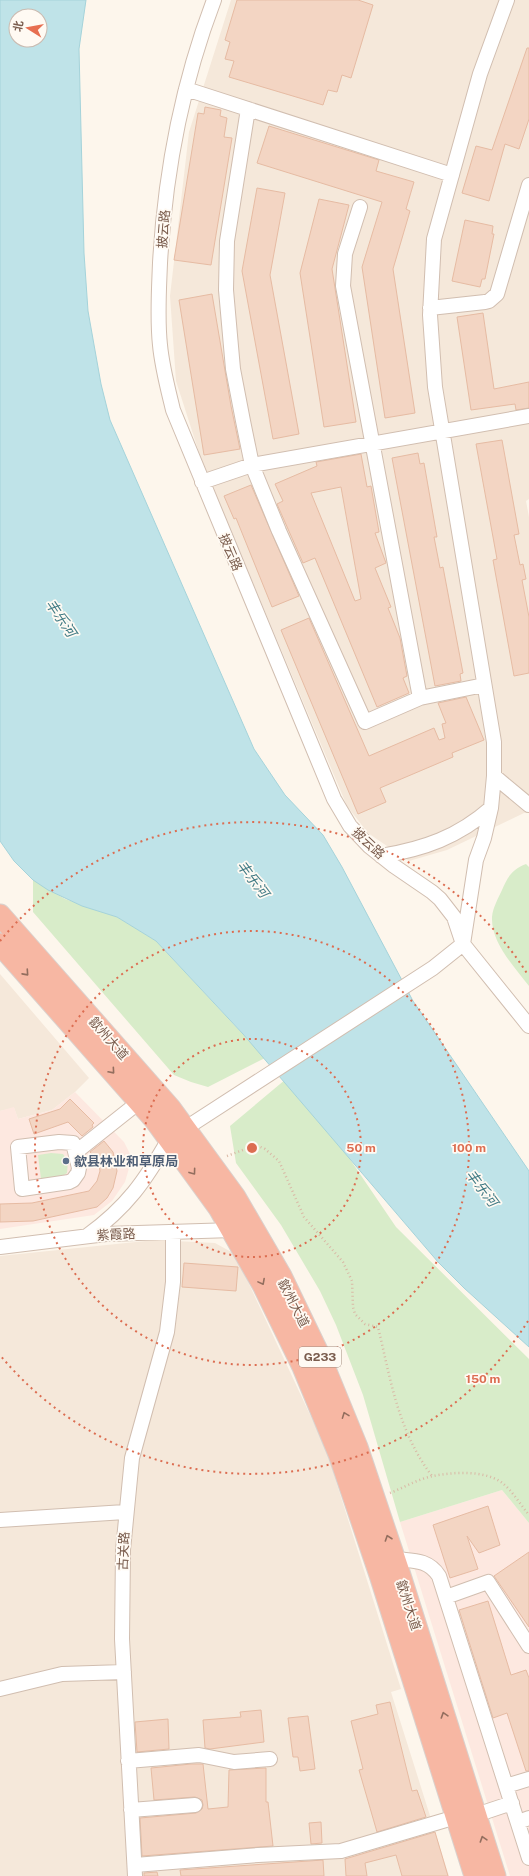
<svg xmlns="http://www.w3.org/2000/svg" width="529" height="1876" font-family="'Public Sans','Noto Sans SC',sans-serif">
  <style>
    .residential { fill: #f5e8da }
    .commercial { fill: #fde8e0 }
    .green { fill: #d8ecc9 }
    .water { fill: #bfe3e8; stroke: #a5d3da; fill-rule: evenodd }
    .building { fill: #f3d5c3; stroke: #e6bba3; fill-rule: evenodd }
    .lines { fill: none; stroke-linecap: round; stroke-linejoin: round }
    .minor-casing { stroke: #d1beb0; stroke-width: 16 }
    .highway-casing { stroke: #dad1cd; stroke-width: 23 }
    .path { stroke: #d9b8a5; stroke-width: 2.5; stroke-dasharray: 1 3; stroke-linecap: butt }
    .minor { stroke: #fff; stroke-width: 14 }
    .highway { stroke: #f7b7a3; stroke-width: 21 }
    .oneway { stroke: #936e5e }
    .ring { fill: none; stroke: #dc6d51; stroke-width: 2; stroke-dasharray: 2 4 }
    .service-dot { fill: #5c6f8a; stroke: #fffaf3; stroke-width: 1.5 }
    .labels { text-anchor: middle; stroke-width: 3.5; stroke-linejoin: round; paint-order: stroke }
    .shield { fill: #fffaf3; stroke: #a28b7f; stroke-width: 1 }
    .shield-label { font-size: 12px; font-weight: bold; fill: #7a5c4d }
    .street-label { font-size: 13px; fill: #7a5c4d; stroke: #fffaf3 }
    .service-label { font-size: 13px; font-weight: bold; fill: #4e5e75; stroke: #fffaf3; text-anchor: start }
    .water-label { font-size: 14px; font-style: italic; fill: #437c86; stroke: #fffaf3 }
    .centre { fill: #dc6d51; stroke: #fffaf3; stroke-width: 2 }
    .ring-label { font-size: 12px; text-anchor: middle; font-weight: bold; fill: #dc6d51; stroke: #fffaf3; stroke-width: 3.5; stroke-linejoin: round; paint-order: stroke }
  </style>
  <rect width="100%" height="100%" fill="#fdf6ec"/>
  <path class="residential" d="M231,0H529V499L526,501L529,517V813H524L447,850L409,861L368,833L347,806L202,462L176,381L170,296L189,132Z
    M0,974L89,1078L75,1092L52,1110L18,1119L14,1108L0,1111Z
    M155,1240L215,1243L235,1254L326,1449L401,1689L391,1692L449,1876H0V1256Z"/>
  <path class="commercial" d="M75,1092L124,1142L132,1158L125,1182L112,1201L94,1215L0,1229V1111L14,1107L18,1119L52,1110Z
    M502,1490L529,1523V1876H510L400,1522Z"/>
  <path class="green" d="M526,864L529,867V986C514,966 491,943 492,917C493,907 498,899 502,890C507,878 512,869 526,864Z
    M33,880L65,899L117,917L156,941L265,1058L208,1087L191,1082L174,1075L33,912Z
    M292,1074L396,1227L529,1359V1523L502,1490L400,1522L363,1395L336,1325L320,1291L281,1225L236,1163L230,1126Z
    M51,1153L63,1154L68,1161L67,1173L61,1177L41,1179L38,1155Z"/>
  <path class="water" d="M0,0H86L79,49L84,253L88,311L101,384L110,420L254,749L285,795L323,835L342,867L413,1001L529,1171V1347L464,1288L438,1262L243,1034L156,941L117,917L82,906L48,890L33,880L14,861L0,841ZM16,16H40V40H16Z"/>
  <path class="building" d="M237,0H358L373,5L351,78L342,75L337,92L328,90L323,105L229,77L234,61L225,59L230,42L225,40Z
    M527,48H529V119L519,149L505,144L489,201L462,193L476,146L492,150Z
    M205,107L221,110L220,116L227,118L224,137L232,138L211,265L174,260L198,113L204,114Z
    M269,126L379,160L376,171L414,182L406,209L410,211L393,269L415,413L385,418L362,267L382,202L257,163Z
    M257,188L285,193L270,275L299,434L273,439L242,271Z
    M319,199L349,205L332,269L356,422L324,427L300,273Z
    M465,220L493,226L492,234H494L485,279H482L480,287L452,281Z
    M212,294L231,406L240,449L204,455L179,300Z
    M483,313L494,389L529,382V408L516,410L515,404L471,410L457,317Z
    M502,440L519,534L514,535L520,565L523,564L526,579L522,580L529,617V673L514,676L493,560L497,559L476,444Z
    M418,453L420,464L424,463L437,537H434L440,568L443,567L463,673L460,674L461,681L435,686L392,458Z
    M361,454L367,487L371,486L379,532L375,533L386,563L375,568L391,607L388,608L400,638L407,676L403,678L409,693L377,707L315,558L303,563L277,504L283,501L275,484L317,466L316,462ZM341,487L361,599L355,601L311,493Z
    M251,485L299,596L272,607L236,518L234,519L224,496Z
    M309,618L369,756L434,728L439,740L445,738L442,724L446,723L438,703L466,697L484,740L452,753L453,757L380,788L386,802L358,814L281,630Z
    M70,1099L94,1123L92,1125L93,1127L82,1136L68,1122L34,1134L29,1119L60,1109Z
    M104,1141L113,1152L117,1171L113,1188L107,1198L97,1207L33,1221L0,1222V1204L32,1203L89,1191L97,1181L100,1171L98,1160L90,1152Z
    M184,1263L238,1267L236,1291L182,1287Z
    M488,1506L500,1545L479,1553L467,1536L478,1569L450,1578L433,1525Z
    M529,1552V1627L494,1576Z
    M488,1601L511,1675L526,1670L529,1678V1771H526L507,1713L493,1718L459,1610Z
    M390,1702L412,1791L417,1790L426,1817L377,1832L359,1770L363,1769L351,1721L378,1714L376,1705Z
    M261,1710L264,1742L210,1749L205,1748L203,1720L241,1717L240,1712Z
    M308,1716L315,1769L300,1771L298,1757H293L288,1718Z
    M168,1719L169,1749L137,1752L135,1722Z
    M191,1764H203L208,1809L228,1807L229,1770L266,1768V1802H268L273,1846L142,1856L140,1818L196,1813L202,1809L203,1805L202,1800L195,1797L154,1800L151,1768Z
    M321,1822L322,1843L311,1844L309,1823Z
    M435,1832L448,1876H402L396,1855L365,1863L367,1876H346L345,1859Z
    M323,1860L324,1876H181L180,1870Z
    M157,1872L158,1876H144V1873Z"/>
  <g class="lines">
    <defs>
      <path id="minor" d="M214,0C182,84 165,173 160,263C159,290 157,318 160,345C162,367 168,389 173,410L334,799L350,826L369,846L394,866L432,892L440,899L454,917L463,944L529,1026
        M186,89L452,175
        M248,109L227,241L226,290L233,369L243,421L252,465L279,531L365,722L420,698
        M360,207L345,254L343,286L420,698L484,685
        M430,308L485,302L489,301L497,294L529,185
        M202,482L252,465L529,416
        M494,776L529,805
        M381,856C424,849 458,837 491,808
        M59,1142L73,1143L79,1168L78,1173L73,1180L69,1182L22,1189L18,1147Z
        M76,1152L139,1102
        M87,1236C127,1207 145,1181 169,1139L433,968L463,944L476,860L484,838L491,808L494,776V742L435,387L430,315L434,239L480,74L507,0
        M0,1247L106,1234L233,1230
        M0,1520L125,1512
        M395,1559C413,1561 428,1559 439,1576L529,1858
        M446,1597L488,1582L529,1646
        M0,1689L62,1674L124,1672
        M128,1761L199,1755L234,1762L270,1759
        M506,1786L529,1779
        M131,1810L195,1805
        M476,1815L512,1803
        M518,1822L529,1818
        M135,1865L258,1855L341,1851L456,1817
        M135,1876L122,1639L123,1550L132,1458L167,1332L173,1282V1232"/>
      <path id="highway" d="M0,915L170,1108L235,1197L281,1276L321,1359L357,1447L398,1569L495,1876
        M0,944L155,1120L219,1208L263,1285L303,1367L339,1454L380,1575L475,1876"/>
    </defs>
    <use href="#minor" class="minor-casing"/>
    <use href="#highway" class="highway-casing"/>
    <path class="path" d="M227,1156L256,1145L265,1149L279,1161L304,1217L343,1262L352,1281L353,1307L355,1314L365,1324L378,1327C391,1381 398,1431 432,1476
      M390,1493C403,1488 418,1479 433,1476C453,1472 483,1470 501,1482C512,1490 520,1504 529,1515"/>
    <use href="#minor" class="minor"/>
    <use href="#highway" class="highway"/>
  </g>
  <defs><path id="oneway-chevron" d="M-2-3.5L2.5 0L-2 3.5" fill="none" stroke-width="1.6" stroke-linecap="round" stroke-linejoin="round"/></defs>
  <g class="oneway">
    <use href="#oneway-chevron" transform="translate(26 973) rotate(48)"/>
    <use href="#oneway-chevron" transform="translate(112 1071) rotate(49)"/>
    <use href="#oneway-chevron" transform="translate(193 1172) rotate(54)"/>
    <use href="#oneway-chevron" transform="translate(262 1282) rotate(62)"/>
    <use href="#oneway-chevron" transform="translate(345 1415) rotate(-111)"/>
    <use href="#oneway-chevron" transform="translate(388 1538) rotate(-109)"/>
    <use href="#oneway-chevron" transform="translate(444 1715) rotate(-108)"/>
    <use href="#oneway-chevron" transform="translate(483 1839) rotate(-108)"/>
  </g>
  <g class="ring">
    <circle cx="252" cy="1148" r="109"/>
    <circle cx="252" cy="1148" r="217"/>
    <path d="M528 1321A326 326 0 0 1 0 1355M0 941A326 326 0 0 1 528 975"/>
  </g>
  <circle class="service-dot" cx="66" cy="1161" r="4"/>
  <g class="labels">
    <rect class="shield" x="299" y="1347" width="42" height="20" rx="3"/>
    <g class="shield-label">
      <text x="320" y="1361">G233</text>
    </g>
    <g class="street-label">
      <text transform="translate(163 229) rotate(-85)" y="5">披云路</text>
      <text transform="translate(231 552) rotate(67)" y="5">披云路</text>
      <text transform="translate(369 843) rotate(43)" y="5">披云路</text>
      <text transform="translate(109 1038) rotate(49)" y="5">歙州大道</text>
      <text transform="translate(116 1234) rotate(-3)" y="5">紫霞路</text>
      <text transform="translate(294 1303) rotate(63)" y="5">歙州大道</text>
      <text transform="translate(123 1551) rotate(-87)" y="5">古关路</text>
      <text transform="translate(409 1605) rotate(72)" y="5">歙州大道</text>
    </g>
    <g class="service-label">
      <text x="74" y="1166">歙县林业和草原局</text>
    </g>
    <g class="water-label">
      <text transform="translate(61 618) rotate(56)" y="5">丰乐河</text>
      <text transform="translate(253 879) rotate(53)" y="5">丰乐河</text>
      <text transform="translate(482 1188) rotate(53)" y="5">丰乐河</text>
    </g>
  </g>
  <circle cx="252" cy="1148" r="6" class="centre"/>
  <g class="ring-label">
    <text x="361" y="1152">50 m</text>
    <text x="469" y="1152">100 m</text>
    <text x="483" y="1383">150 m</text>
  </g>
  <g transform="translate(28 28) rotate(281)"><circle r="19" fill="#fffaf3" stroke="#cabbb1"/>
  <path d="M0-3L7 15L0 10L-7 15Z" fill="#e76f51"/>
  <text y="-6" font-size="11" font-weight="bold" text-anchor="middle" fill="#7a5c4d">北</text>
  </g>
</svg>
